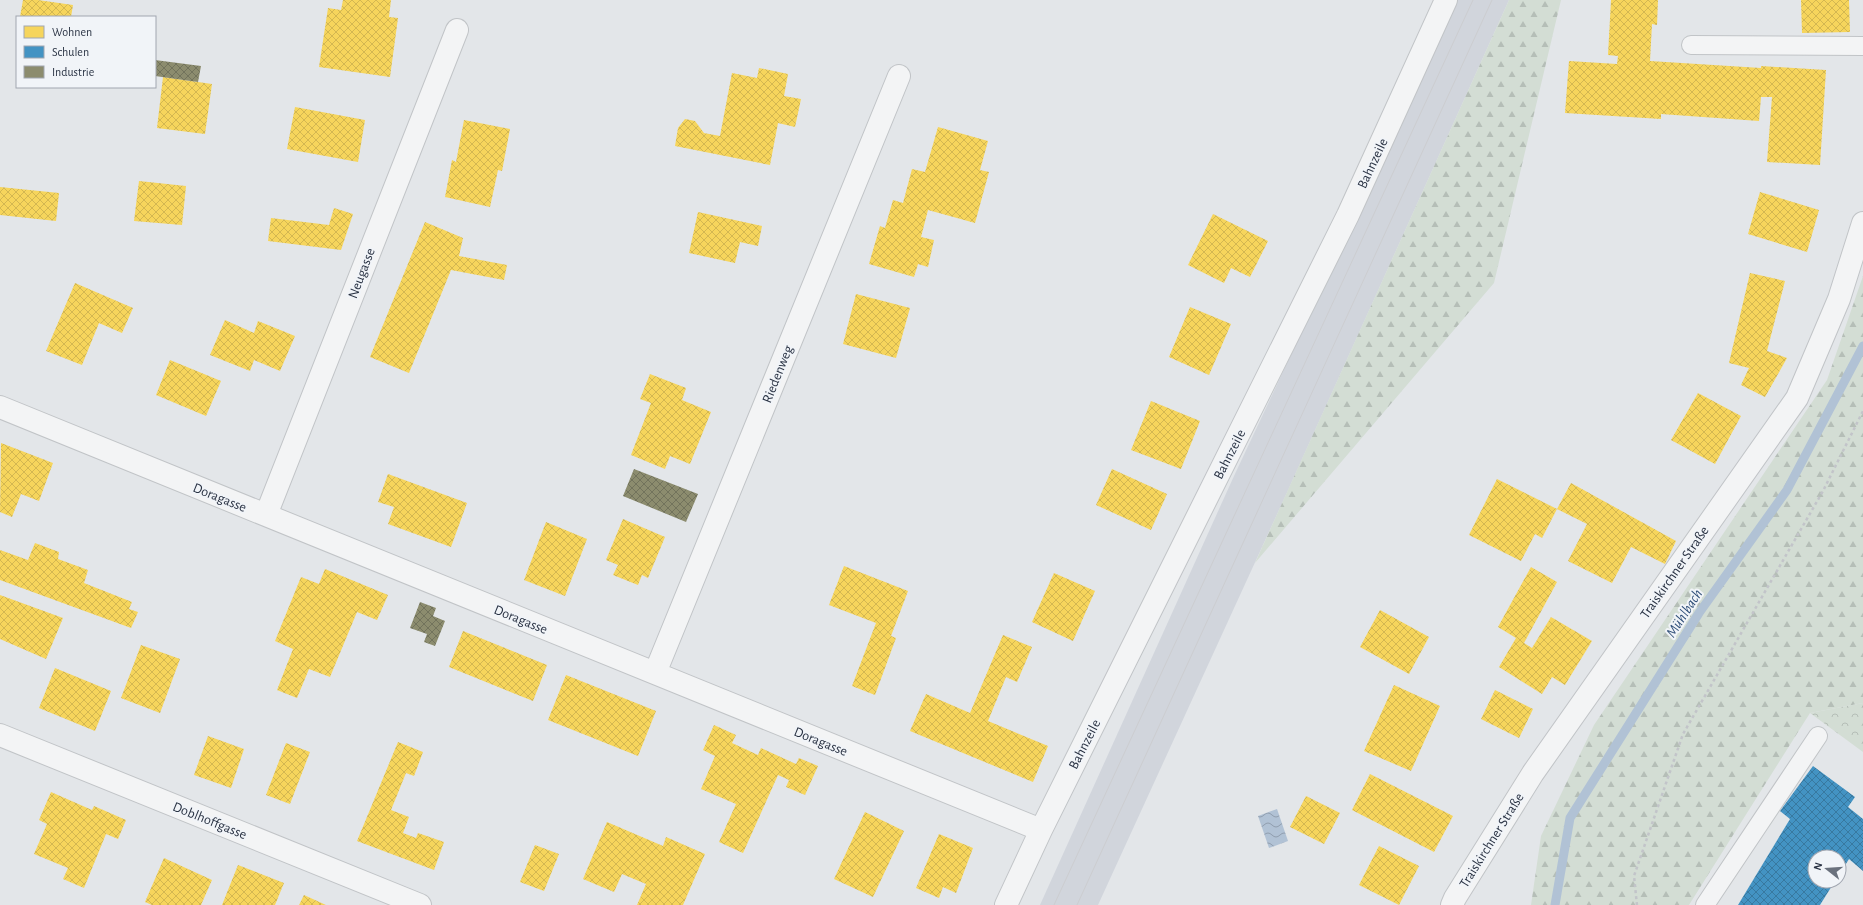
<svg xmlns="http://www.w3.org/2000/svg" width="1863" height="905" font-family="'Alegreya Sans',sans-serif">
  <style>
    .built { fill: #d1d5dc }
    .forest { fill: url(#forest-firs) }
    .park { fill: url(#park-crowns) }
    .water { fill: url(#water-waves) }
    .homes { fill: url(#homes-cross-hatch) }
    .schools { fill: url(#schools-cross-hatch) }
    .industry { fill: url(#industry-cross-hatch) }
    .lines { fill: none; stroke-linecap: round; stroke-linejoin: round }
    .stream { stroke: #b1c2d5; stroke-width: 9 }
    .service-casing { stroke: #c1c4c7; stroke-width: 20 }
    .minor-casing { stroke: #c1c4c7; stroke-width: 24 }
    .tertiary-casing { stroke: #c1c4c7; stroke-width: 24 }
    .path { stroke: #c2c4c9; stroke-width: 2.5; stroke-dasharray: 3 3; stroke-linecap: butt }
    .service { stroke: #f3f4f5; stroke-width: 18 }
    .minor { stroke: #f3f4f5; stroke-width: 22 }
    .tertiary { stroke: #f3f4f5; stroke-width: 22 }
    .tram { stroke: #cccdd0; stroke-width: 1 }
    .labels { text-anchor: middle; stroke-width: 4; stroke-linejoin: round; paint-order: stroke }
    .street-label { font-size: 14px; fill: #293243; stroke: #f1f4f8 }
    .water-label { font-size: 15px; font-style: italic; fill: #315079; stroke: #f1f4f8 }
  </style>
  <defs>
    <pattern id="forest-firs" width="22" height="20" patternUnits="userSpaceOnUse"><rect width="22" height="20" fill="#d3ddd4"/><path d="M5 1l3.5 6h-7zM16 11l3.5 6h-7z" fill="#b5beb7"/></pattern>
    <pattern id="park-crowns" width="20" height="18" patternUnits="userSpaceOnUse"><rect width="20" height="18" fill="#d3ddd4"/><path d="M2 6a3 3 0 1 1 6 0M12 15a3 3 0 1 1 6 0" fill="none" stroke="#b5beb7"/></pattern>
    <pattern id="water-waves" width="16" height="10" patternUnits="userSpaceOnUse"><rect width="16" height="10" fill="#b1c2d5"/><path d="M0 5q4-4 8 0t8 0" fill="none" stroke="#909eae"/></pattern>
    <pattern id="homes-cross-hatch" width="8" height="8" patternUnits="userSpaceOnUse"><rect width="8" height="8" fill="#f6d55c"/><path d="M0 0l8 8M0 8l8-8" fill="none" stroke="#d3b751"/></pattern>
    <pattern id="schools-cross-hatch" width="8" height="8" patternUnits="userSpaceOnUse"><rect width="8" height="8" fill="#4393c3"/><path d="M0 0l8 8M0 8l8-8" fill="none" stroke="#3879a0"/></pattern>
    <pattern id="industry-cross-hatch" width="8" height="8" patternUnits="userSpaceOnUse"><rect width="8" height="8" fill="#8c8c6e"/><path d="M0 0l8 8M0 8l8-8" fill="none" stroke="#72735c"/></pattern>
  </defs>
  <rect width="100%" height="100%" fill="#e3e6e9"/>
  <path class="built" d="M1458,0H1509L1285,497L1098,905H1040L1234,476Z"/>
  <path class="forest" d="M1509,0H1561L1494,283L1255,563Z
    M1863,276V703L1810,713L1689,905H1531L1541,836L1594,725L1827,380Z"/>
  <path class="park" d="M1863,703V752L1810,713Z"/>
  <path class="water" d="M1277,809L1288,841L1269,848L1258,816Z"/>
  <path class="homes" d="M23,0H38L73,5L71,17H20Z
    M343,0H391L389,17L398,18L390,77L319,67L328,8L341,10Z
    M1611,0H1658L1657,25L1652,24L1650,61L1761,68V66L1826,70L1820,165L1767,162L1772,97H1761L1759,121L1661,114V119L1565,113L1569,61L1617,64L1618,56L1608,55Z
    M1801,0H1849L1850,32L1802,33Z
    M759,68L788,74L784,96L801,99L795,127L778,123L770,165L675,146L678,128L685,119L695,121L704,133L720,136L732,73L757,78Z
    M163,77L212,84L205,134L157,128Z
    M295,107L365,120L358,162L287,149Z
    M464,120L510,129L502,171L498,170L490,207L445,197L452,160L456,162Z
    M938,127L988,141L980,170L989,172L975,223L928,210L921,237L934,240L928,267L918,264L914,277L869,264L880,226L885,228L893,200L903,203L912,169L925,172Z
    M139,181L186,186L182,225L134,221Z
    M0,187L59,193L56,221L0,215Z
    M1760,192L1819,210L1807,252L1748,234Z
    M334,208L353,214L341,250L268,241L271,218L329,225Z
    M698,212L762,226L758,246L740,242L735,263L689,253Z
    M1213,214L1268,241L1250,277L1231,268L1224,283L1188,265Z
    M425,222L463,238L459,256L507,265L504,280L451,270L409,373L370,357Z
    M1750,273L1785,281L1767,351L1787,358L1765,397L1741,385L1749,368L1729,363Z
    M75,283L133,308L122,333L99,323L82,365L46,351Z
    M856,294L910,308L896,358L843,344Z
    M1190,307L1231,324L1209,375L1169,357Z
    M225,320L254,333L258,321L295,336L280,371L254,360L250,371L210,355Z
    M170,360L221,381L206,416L156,395Z
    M650,374L686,388L682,400L711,412L690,464L670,456L665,469L631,455L651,403L640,399Z
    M1698,393L1741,416L1715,464L1671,440Z
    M1151,401L1200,421L1181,469L1131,450Z
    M1,443L53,463L39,501L21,494L12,517L0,512Z
    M1112,469L1167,494L1151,530L1096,505Z
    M388,474L467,503L451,547L388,524L394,507L378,502Z
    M1497,479L1557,509L1542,538L1535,534L1521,561L1469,535Z
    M1571,483L1676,541L1665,564L1631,547L1612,583L1568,561L1587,524L1557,509Z
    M623,519L665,537L648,578L642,575L638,585L613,575L618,565L606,560Z
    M546,522L587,539L565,596L524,580Z
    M35,543L59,552L58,559L88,570L84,583L132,602L129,609L138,612L131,628L0,580V550L28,560Z
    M844,566L908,591L891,636L896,638L875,695L852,686L876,623L829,605Z
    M1531,567L1557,582L1524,643L1532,648L1551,617L1592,641L1565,685L1552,677L1542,694L1499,667L1516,638L1498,627Z
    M325,569L388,595L377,620L357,612L330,677L309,669L297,698L277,690L293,649L275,641L301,577L319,584Z
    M1054,573L1095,591L1073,641L1032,622Z
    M0,595L63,618L46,659L0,639Z
    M1380,610L1429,637L1409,674L1360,647Z
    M463,631L547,665L533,701L449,667Z
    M1003,635L1032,647L1017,682L1006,677L988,721L1048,746L1033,782L910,731L926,694L970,713Z
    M141,645L180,659L160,713L121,698Z
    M55,668L111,691L95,731L39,708Z
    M566,675L656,711L638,756L548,720Z
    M1394,685L1440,706L1411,771L1364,751Z
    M1495,690L1533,709L1519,738L1481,719Z
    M714,725L736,735L732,743L758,755L761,748L796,764L799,758L818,766L805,795L786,787L789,780L778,775L743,853L719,842L736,804L701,789L715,756L703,750Z
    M208,736L244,749L231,788L194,775Z
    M398,742L423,752L414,776L406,773L391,810L409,817L403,833L416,838L418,833L444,842L434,870L357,841Z
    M286,743L310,752L290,804L266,795Z
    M1370,774L1453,816L1434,852L1352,810Z
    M51,792L92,810L94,806L126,820L118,839L106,834L84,888L63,879L68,868L34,854L47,824L39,820Z
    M1306,796L1340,813L1324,844L1290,827Z
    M865,812L904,831L873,897L834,879Z
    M607,822L663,846L666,837L705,854L683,905H637L646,884L622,874L614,892L583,879Z
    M939,834L973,848L956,893L943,887L939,898L916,888Z
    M535,845L559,854L544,891L520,882Z
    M1379,846L1419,866L1399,905L1359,885Z
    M164,858L212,880L201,905H152L145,902Z
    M238,865L284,883L275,905H222Z
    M304,895L326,905H299Z"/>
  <path class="schools" d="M1813,766L1855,797L1848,807L1863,819V871L1849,859L1839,875V857H1815V881H1835L1820,905H1738L1790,819L1780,811Z"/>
  <path class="industry" d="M155,60L201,66L198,82L155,76Z
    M634,469L698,494L686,522L623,496Z
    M420,602L436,608L433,616L445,621L435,646L424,642L427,634L410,628Z"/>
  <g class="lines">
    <path class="stream" d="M1555,905L1570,818L1699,613L1787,490L1863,346"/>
    <defs>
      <path id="service" d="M1691,45L1863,46
        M1705,905L1818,736"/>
      <path id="minor" d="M0,407L1041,830
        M266,515L457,30
        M655,673L899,76
        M0,735L420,905
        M1006,905L1041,830L1348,215L1446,0"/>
      <path id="tertiary" d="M1452,905L1455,898L1533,773L1797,398L1839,299L1863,223"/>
    </defs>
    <use href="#service" class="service-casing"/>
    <use href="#minor" class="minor-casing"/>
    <use href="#tertiary" class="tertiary-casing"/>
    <path class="path" d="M1637,905L1634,876L1683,734L1823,491L1863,411"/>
    <use href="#service" class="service"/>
    <use href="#minor" class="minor"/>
    <use href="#tertiary" class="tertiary"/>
    <path class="tram" d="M1054,905L1473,0
      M1077,905L1492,0"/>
  </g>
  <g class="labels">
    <g class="street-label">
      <text transform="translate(1372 163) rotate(-65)" y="5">Bahnzeile</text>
      <text transform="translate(361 273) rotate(-69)" y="5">Neugasse</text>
      <text transform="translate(777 374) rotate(-68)" y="5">Riedenweg</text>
      <text transform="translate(1229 454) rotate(-63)" y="5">Bahnzeile</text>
      <text transform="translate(220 497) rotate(22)" y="5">Doragasse</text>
      <text transform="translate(1674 572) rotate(-55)" y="5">Traiskirchner Straße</text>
      <text transform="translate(521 619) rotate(22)" y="5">Doragasse</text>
      <text transform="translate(821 741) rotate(22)" y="5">Doragasse</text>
      <text transform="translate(1084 744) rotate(-63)" y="5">Bahnzeile</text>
      <text transform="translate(210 820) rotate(22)" y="5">Doblhoffgasse</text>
      <text transform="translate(1491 840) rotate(-58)" y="5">Traiskirchner Straße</text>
    </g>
    <g class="water-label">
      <text transform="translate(1684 613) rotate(-57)" y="5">Mühlbach</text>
    </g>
  </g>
  <rect x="16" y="16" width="140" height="72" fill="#f1f4f8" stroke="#a1a6b0"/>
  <rect x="24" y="26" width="20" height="12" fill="#f6d55c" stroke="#a1a6b0"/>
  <text x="52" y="36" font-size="12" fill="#293243">Wohnen</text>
  <rect x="24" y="46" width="20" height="12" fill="#4393c3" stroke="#a1a6b0"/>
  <text x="52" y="56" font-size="12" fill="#293243">Schulen</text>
  <rect x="24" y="66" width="20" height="12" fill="#8c8c6e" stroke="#a1a6b0"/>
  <text x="52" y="76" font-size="12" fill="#293243">Industrie</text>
  <g transform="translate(1827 869) rotate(287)"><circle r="19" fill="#f1f4f8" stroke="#a1a6b0"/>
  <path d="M0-3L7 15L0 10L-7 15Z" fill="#6a717d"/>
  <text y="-6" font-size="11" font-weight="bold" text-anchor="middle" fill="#293243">N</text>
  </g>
</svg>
